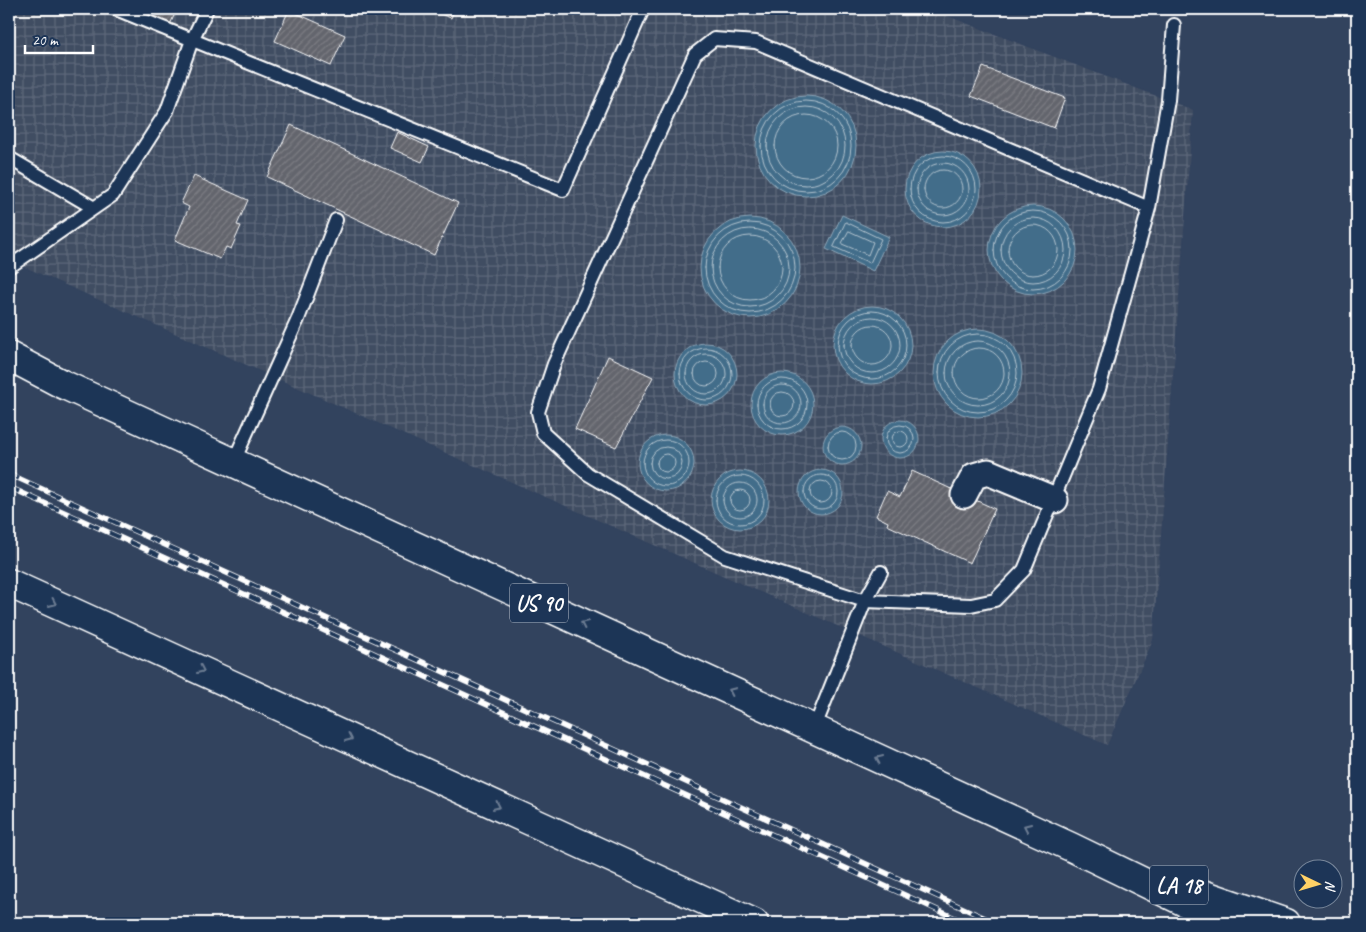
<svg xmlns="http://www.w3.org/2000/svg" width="1366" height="932" font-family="Caveat,sans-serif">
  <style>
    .industrial { fill: url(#industrial-grid) }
    .water { fill: #436d8a; stroke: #8ea7b9 }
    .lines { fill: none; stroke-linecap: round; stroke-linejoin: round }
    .shore { stroke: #b4c5d0; stroke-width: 1 }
    .building { fill: url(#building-hatch); stroke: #fff }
    .service-casing { stroke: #fff; stroke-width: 16 }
    .minor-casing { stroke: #fff; stroke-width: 29 }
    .trunk-casing { stroke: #fff; stroke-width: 31 }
    .service { stroke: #1d3557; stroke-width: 12 }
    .minor { stroke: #1d3557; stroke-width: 25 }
    .trunk { stroke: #1d3557; stroke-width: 28 }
    .rail-casing { stroke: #fff; stroke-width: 5.5 }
    .rail { stroke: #1d3557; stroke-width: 4; stroke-dasharray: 11; stroke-linecap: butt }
    .oneway { stroke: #6c7c92 }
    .labels { text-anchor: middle; stroke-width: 5; stroke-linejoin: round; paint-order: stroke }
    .shield { fill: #1d3557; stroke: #bbc2cd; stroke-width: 1 }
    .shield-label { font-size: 22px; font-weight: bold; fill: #fff }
  </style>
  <defs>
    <pattern id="industrial-grid" width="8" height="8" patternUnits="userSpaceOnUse" patternTransform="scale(1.25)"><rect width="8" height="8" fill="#414d62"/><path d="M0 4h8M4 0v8" fill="none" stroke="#5e687a"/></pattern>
    <pattern id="building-hatch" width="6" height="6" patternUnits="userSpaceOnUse" patternTransform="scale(1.25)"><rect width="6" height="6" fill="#64656d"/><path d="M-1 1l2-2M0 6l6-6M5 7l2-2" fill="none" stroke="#7b7c83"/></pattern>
  </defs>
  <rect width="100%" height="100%" fill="#32435e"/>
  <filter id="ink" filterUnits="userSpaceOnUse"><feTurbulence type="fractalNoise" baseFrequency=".02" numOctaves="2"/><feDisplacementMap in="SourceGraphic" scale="10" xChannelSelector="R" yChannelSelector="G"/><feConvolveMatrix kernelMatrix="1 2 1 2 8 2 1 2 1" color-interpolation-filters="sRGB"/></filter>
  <g filter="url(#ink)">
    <path class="industrial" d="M9,9H929L1193,110L1153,640L1107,745L9,260Z"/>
    <path class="water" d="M756 146a50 50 0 1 1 100 0a50 50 0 1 1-100 0Z
      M905 189a38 38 0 1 1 76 0a38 38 0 1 1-76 0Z
      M989 250a44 44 0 1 1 88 0a44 44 0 1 1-88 0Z
      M842,215L889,237L873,271L826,249Z
      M700 268a50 50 0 1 1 100 0a50 50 0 1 1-100 0Z
      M833 345a39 39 0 1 1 78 0a39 39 0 1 1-78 0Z
      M934 373a44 44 0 1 1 88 0a44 44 0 1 1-88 0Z
      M675 374a31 31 0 1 1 62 0a31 31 0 1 1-62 0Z
      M751 404a31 31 0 1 1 62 0a31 31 0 1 1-62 0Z
      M881 439a19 19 0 1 1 38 0a19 19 0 1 1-38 0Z
      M823 446a19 19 0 1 1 38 0a19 19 0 1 1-38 0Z
      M638 463a28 28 0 1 1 56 0a28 28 0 1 1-56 0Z
      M799 492a22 22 0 1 1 44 0a22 22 0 1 1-44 0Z
      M711 500a29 29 0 1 1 58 0a29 29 0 1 1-58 0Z"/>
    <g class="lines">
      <path class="shore" d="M761 146a45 45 0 1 1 90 0a45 45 0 1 1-90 0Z
        M767 146a39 39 0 1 1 78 0a39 39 0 1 1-78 0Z
        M775 146a31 31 0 1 1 62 0a31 31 0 1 1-62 0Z
        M910 189a33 33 0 1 1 66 0a33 33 0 1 1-66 0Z
        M917 189a26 26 0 1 1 52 0a26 26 0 1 1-52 0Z
        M924 189a19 19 0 1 1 38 0a19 19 0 1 1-38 0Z
        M994 250a39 39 0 1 1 78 0a39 39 0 1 1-78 0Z
        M1001 250a32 32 0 1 1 64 0a32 32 0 1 1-64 0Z
        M846,222L881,239L870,263L834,247Z
        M705 268a45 45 0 1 1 90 0a45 45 0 1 1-90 0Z
        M1008 250a25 25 0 1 1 50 0a25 25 0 1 1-50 0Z
        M711 268a39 39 0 1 1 78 0a39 39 0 1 1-78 0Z
        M849,231L873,242L868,255L842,244Z
        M718 268a32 32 0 1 1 64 0a32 32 0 1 1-64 0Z
        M838 345a34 34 0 1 1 68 0a34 34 0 1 1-68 0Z
        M844 345a28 28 0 1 1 56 0a28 28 0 1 1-56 0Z
        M852 345a20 20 0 1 1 40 0a20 20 0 1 1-40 0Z
        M939 373a39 39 0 1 1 78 0a39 39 0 1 1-78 0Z
        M946 373a32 32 0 1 1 64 0a32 32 0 1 1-64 0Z
        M680 374a26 26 0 1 1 52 0a26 26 0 1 1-52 0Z
        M954 373a25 25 0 1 1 50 0a25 25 0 1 1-50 0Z
        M686 374a20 20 0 1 1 40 0a20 20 0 1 1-40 0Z
        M694 374a12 12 0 1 1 24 0a12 12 0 1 1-24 0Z
        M757 404a25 25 0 1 1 50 0a25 25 0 1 1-50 0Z
        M763 404a19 19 0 1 1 38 0a19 19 0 1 1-38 0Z
        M770 404a12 12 0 1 1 24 0a12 12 0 1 1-24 0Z
        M886 439a14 14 0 1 1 28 0a14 14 0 1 1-28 0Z
        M892 439a8 8 0 1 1 16 0a8 8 0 1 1-16 0Z
        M828 446a14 14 0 1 1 28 0a14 14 0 1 1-28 0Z
        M643 463a23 23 0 1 1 46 0a23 23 0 1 1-46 0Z
        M650 463a16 16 0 1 1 32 0a16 16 0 1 1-32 0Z
        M657 463a9 9 0 1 1 18 0a9 9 0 1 1-18 0Z
        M804 492a17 17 0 1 1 34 0a17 17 0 1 1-34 0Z
        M716 500a24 24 0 1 1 48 0a24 24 0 1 1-48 0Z
        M810 492a11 11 0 1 1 22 0a11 11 0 1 1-22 0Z
        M723 500a17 17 0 1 1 34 0a17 17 0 1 1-34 0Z
        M730 500a10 10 0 1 1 20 0a10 10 0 1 1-20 0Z"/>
    </g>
    <path class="building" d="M146,9H177L169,27L143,15Z
      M427,9H455L451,18Z
      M289,10L345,35L331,66L275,41Z
      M983,67L1065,98L1054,128L971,96Z
      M291,125L458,203L434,255L267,177Z
      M397,132L429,147L422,162L390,148Z
      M194,176L248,200L237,225L241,226L231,249L226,247L220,259L175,240L189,207L181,203Z
      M608,356L653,377L616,447L575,429Z
      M912,471L995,509L970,563L887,525L888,522L876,516L887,491L900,497Z"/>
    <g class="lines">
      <defs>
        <path id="service" d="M116,9L563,190L643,9
          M9,158L94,208
          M1149,208L756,42L714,39L695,54L554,364L538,412L543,433L588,474L725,556L865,601L971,605L995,600L1024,570L1099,389L1149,208L1168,100L1174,25
          M9,267L113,195L167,111L192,40L207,9
          M233,463L298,319L336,220
          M814,729L865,601L881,572"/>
        <path id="minor" d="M964,495L974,476L988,472L1055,500"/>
        <path id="trunk" d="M9,356L60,383L1071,847L1228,923
          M9,583L754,923
          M1202,894L1286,923"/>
      </defs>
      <use href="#service" class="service-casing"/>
      <use href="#minor" class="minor-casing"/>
      <use href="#trunk" class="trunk-casing"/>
      <use href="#service" class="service"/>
      <use href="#minor" class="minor"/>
      <use href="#trunk" class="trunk"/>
      <defs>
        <path id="rail" d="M9,474L996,923
          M9,487L966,923"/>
      </defs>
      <use href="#rail" class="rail-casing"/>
      <use href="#rail" class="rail"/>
    </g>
    <defs><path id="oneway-chevron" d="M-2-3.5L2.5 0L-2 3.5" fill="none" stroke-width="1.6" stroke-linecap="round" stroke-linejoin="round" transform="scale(1.25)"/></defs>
    <g class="oneway">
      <use href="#oneway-chevron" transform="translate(53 603) rotate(25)"/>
      <use href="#oneway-chevron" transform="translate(584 624) rotate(-155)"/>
      <use href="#oneway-chevron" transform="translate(201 670) rotate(25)"/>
      <use href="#oneway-chevron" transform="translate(732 691) rotate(-155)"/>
      <use href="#oneway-chevron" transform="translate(349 738) rotate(25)"/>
      <use href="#oneway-chevron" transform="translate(879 759) rotate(-155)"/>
      <use href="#oneway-chevron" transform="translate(497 806) rotate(25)"/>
      <use href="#oneway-chevron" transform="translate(1027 827) rotate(-155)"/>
    </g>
  </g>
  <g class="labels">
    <g class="shield">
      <rect x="510" y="583.5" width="58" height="39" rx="4"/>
      <rect x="1150" y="865.5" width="58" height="39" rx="4"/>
    </g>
    <g class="shield-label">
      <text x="539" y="611">US 90</text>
      <text x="1179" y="893">LA 18</text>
    </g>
  </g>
  <rect width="1366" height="932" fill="none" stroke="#1d3557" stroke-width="30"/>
  <rect x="15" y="15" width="1336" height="902" fill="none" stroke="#fff" stroke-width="2" filter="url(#ink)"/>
  <g transform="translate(1318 884) rotate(95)"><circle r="24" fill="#1d3557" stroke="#77869a"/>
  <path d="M0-4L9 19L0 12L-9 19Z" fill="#ffd166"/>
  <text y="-8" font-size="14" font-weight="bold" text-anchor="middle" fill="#ffffff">N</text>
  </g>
  <path d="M25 45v8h68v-8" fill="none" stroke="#ffffff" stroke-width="2.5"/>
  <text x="32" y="45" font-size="15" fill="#ffffff" stroke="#1d3557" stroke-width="4" paint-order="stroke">20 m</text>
</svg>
